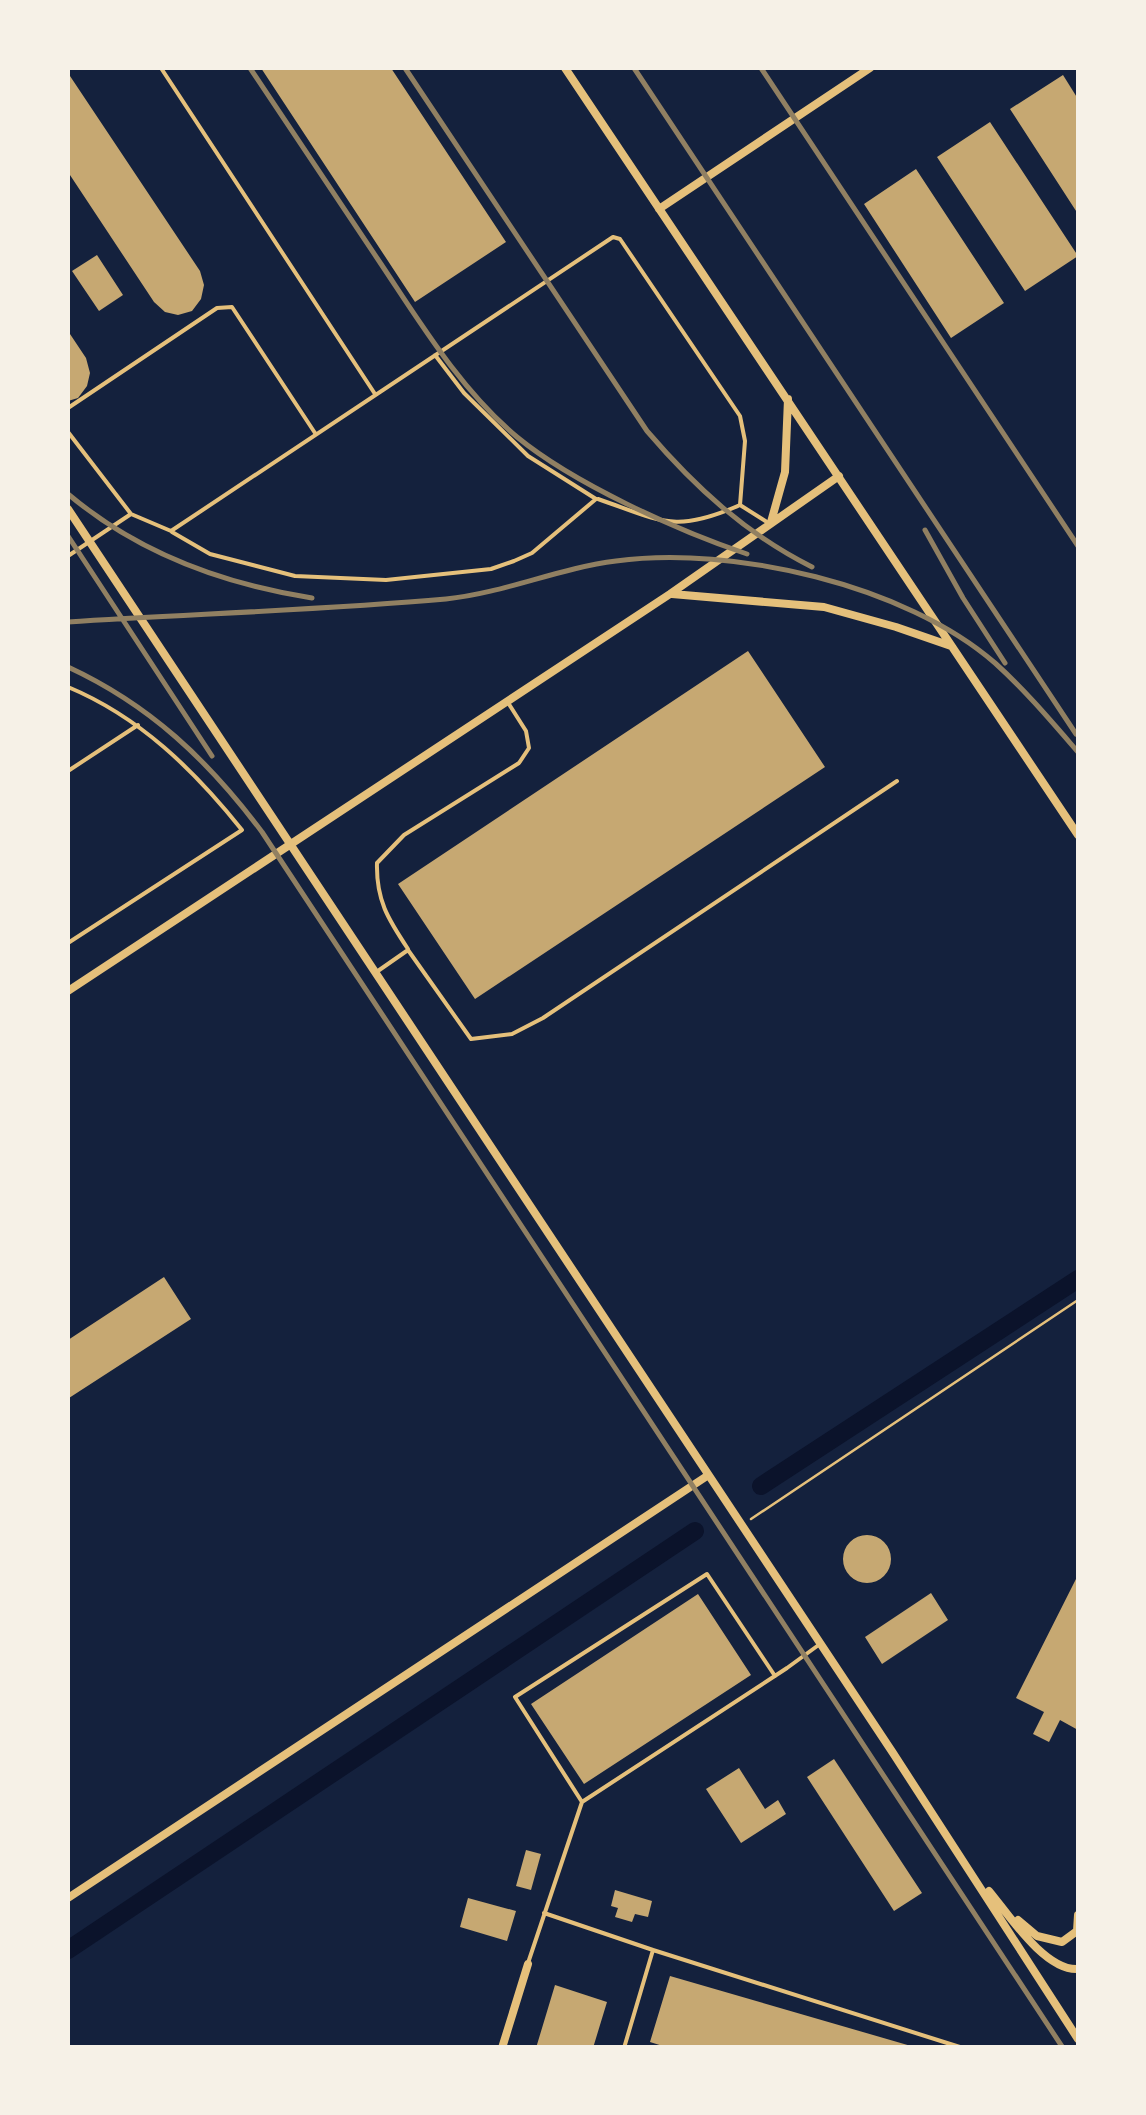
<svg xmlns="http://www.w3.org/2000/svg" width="1146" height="2115" font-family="Signika,sans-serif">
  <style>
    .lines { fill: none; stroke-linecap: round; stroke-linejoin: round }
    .canal { stroke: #0b132b; stroke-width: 18 }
    .building { fill: #c6a872 }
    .path { stroke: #e5c07b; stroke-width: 2.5 }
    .service { stroke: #e5c07b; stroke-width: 4 }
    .minor { stroke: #e5c07b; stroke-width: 8 }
    .rail { stroke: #918062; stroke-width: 5 }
  </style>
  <rect width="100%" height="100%" fill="#14213d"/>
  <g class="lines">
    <path class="canal" d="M761,1486L1078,1279
      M68,1950L695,1531"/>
  </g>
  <path class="building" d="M261,68H391L506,242L415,302Z
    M68,73L200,271L204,285L201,299L192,311L178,315L165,312L154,302L68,172Z
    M1063,75L1078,99V214L1010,109Z
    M990,122L1078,256L1025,291L937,157Z
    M916,169L1004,303L951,338L864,204Z
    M97,255L123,295L99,311L72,271Z
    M68,331L86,358L90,373L87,386L78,398L68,401Z
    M748,651L825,767L475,999L398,884Z
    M164,1277L191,1319L69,1398L68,1340Z
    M843 1559a24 24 0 1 1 48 0a24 24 0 1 1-48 0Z
    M1078,1575V1730L1060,1720L1049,1742L1033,1734L1044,1712L1016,1698Z
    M931,1593L948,1620L882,1664L865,1637Z
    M698,1594L751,1675L584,1784L531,1704Z
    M834,1759L922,1893L894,1911L807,1777Z
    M739,1768L765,1809L778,1800L786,1814L741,1843L706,1789Z
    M526,1850L541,1854L531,1890L516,1886Z
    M615,1890L652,1901L648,1917L635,1914L632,1922L615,1917L618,1908L611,1906Z
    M468,1898L516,1911L507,1941L460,1927Z
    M670,1976L911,2046V2048H669L650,2042Z
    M555,1985L607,2002L593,2048H536Z"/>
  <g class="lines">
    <path class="path" d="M751,1519L1078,1300"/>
    <path class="service" d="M161,68L375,394
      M68,408L217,308L232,307L315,433
      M68,432L131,514
      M598,499C662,521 674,534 740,505L770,524
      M172,532L210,554L295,576L386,580L491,569L514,561L532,553L596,499L528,456L464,393L435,355
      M68,556L131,514L171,531L613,237L620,239L740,416L745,441L740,505
      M68,687C140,717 194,770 242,830L68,943
      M68,771L138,725
      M408,949C388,919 376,900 377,863L404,835L519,763L529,748L526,731L507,701
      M375,973L408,950L471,1039L512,1034L543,1018L897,781
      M775,1676L707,1574L515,1697L582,1802L787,1668L820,1644
      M544,1913L653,1950L624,2048
      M653,1950L963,2048
      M528,1963L582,1802"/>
    <path class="minor" d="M565,68L1078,835
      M659,209L870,68
      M68,509L893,1753L1078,2039
      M771,522L785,472L788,399
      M672,594L824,607L896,627L951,646
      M68,991L670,594L839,476
      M989,1891C1009,1915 1045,1971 1078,1969
      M68,1898L707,1476
      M1018,1920L1037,1936L1062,1942L1077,1931L1078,1915
      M502,2048L528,1964"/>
    <path class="rail" d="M250,68C293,133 337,198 381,264C421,324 461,390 517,437C573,483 678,531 747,554
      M405,68L647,431C695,487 746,534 812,567
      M634,68L1076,734
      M761,68L1078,546
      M68,494C138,553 223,584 312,598
      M925,530L963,598L1005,663
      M68,536L212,756
      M68,622C194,614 320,610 446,599C504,593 559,568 616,561C732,545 906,585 995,663C1025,690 1052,722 1078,752
      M68,667C150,705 208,760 262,832L1063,2048"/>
  </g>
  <rect width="1146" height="2115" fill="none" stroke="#f6f1e7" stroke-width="140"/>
</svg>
